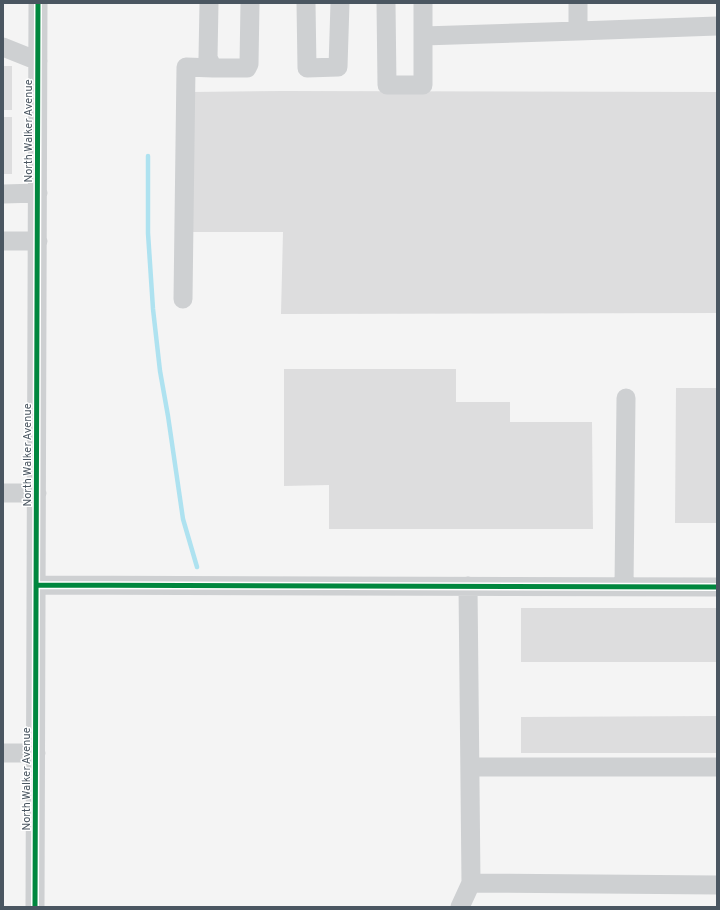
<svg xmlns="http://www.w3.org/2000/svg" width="720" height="910" font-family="Overpass,sans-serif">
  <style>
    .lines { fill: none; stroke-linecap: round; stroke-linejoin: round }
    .stream { stroke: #aee2f0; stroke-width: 4.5 }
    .building { fill: #ddddde }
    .minor { stroke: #ced0d2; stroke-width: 19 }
    .cycleway-casing { stroke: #fff; stroke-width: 8 }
    .cycleway { stroke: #00873e; stroke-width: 5 }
    .labels { text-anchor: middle; stroke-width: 3; stroke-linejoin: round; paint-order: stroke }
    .street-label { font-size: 11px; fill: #4a5661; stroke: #fff }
  </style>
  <rect width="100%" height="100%" fill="#f4f4f4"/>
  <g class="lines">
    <path class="stream" d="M148,156V233L153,309L160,371L168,416L183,519L197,567"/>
  </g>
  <path class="building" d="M3,66H12V110H3Z
    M282,91L717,92V313L281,314L283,232H193L192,92Z
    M3,117H12V174H3Z
    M284,369H456V402H510V422H592L593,529H329V485L284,486Z
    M676,388H717V523H675Z
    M521,608H717V662H521Z
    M717,716V753H521V717Z"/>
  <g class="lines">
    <path class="minor" d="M209,3L208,58L213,68H247L249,64L250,3
      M306,3L307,68L338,67L340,3
      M386,3L387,85H423V3
      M578,31L717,26
      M423,36L578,31V3
      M3,47L38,61
      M3,194L38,193
      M3,241H38
      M183,299L186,67L213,68
      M3,493H37
      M36,585L717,587
      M468,586L471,883L717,885
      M624,587L626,398
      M3,753H36
      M470,767H717
      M35,907L38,3
      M460,907L471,883"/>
    <defs>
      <path id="cycleway" d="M36,585L717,587
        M35,907L38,3"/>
    </defs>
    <use href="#cycleway" class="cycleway-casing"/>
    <use href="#cycleway" class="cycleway"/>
  </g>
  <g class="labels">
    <g class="street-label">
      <text transform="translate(28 131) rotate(-90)" y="4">North Walker Avenue</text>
      <text transform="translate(27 455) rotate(-90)" y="4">North Walker Avenue</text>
      <text transform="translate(26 779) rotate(-90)" y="4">North Walker Avenue</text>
    </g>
  </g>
  <rect width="720" height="910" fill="none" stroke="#4a5661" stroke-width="8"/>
</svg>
